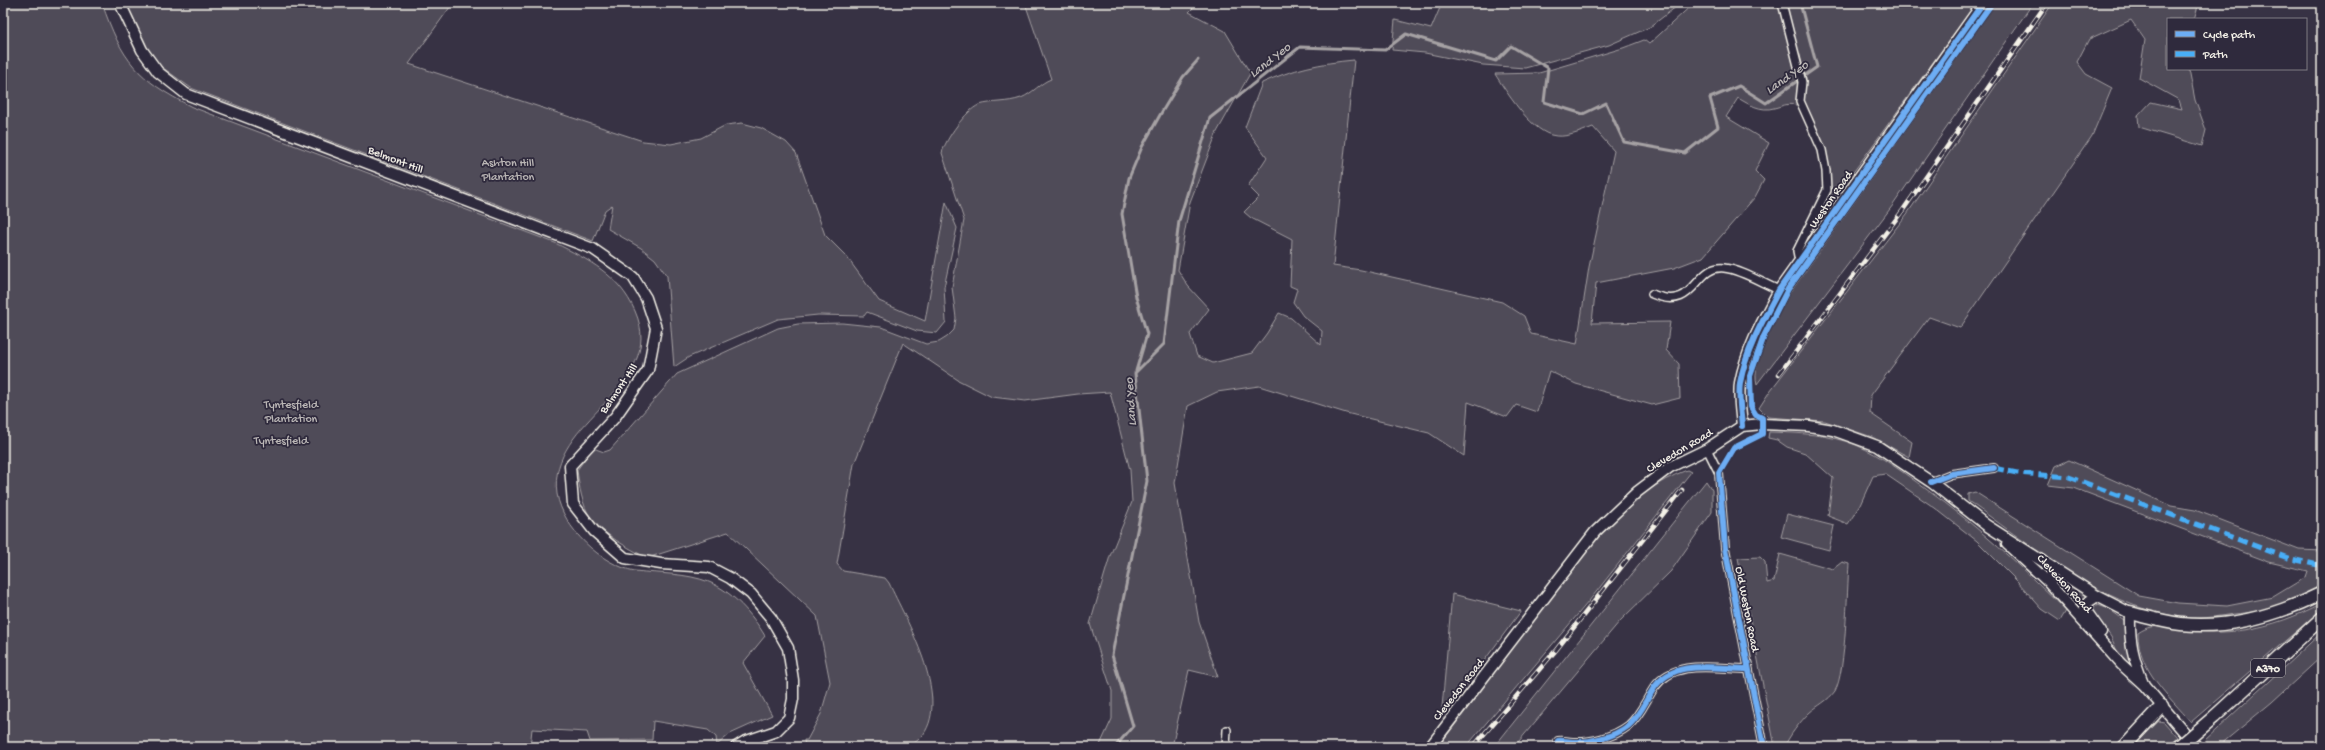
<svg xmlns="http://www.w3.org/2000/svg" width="2325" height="750" font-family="'Gochi Hand',sans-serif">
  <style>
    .green { fill: #504b59; stroke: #a29ea0 }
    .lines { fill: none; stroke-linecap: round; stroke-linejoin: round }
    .stream { stroke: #a6a2a4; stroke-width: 3 }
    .street-casing { stroke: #f4f1e8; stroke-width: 10 }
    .secondary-casing { stroke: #f4f1e8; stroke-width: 13 }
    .primary-casing { stroke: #f4f1e8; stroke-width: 15 }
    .street { stroke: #2f2a3d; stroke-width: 7 }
    .secondary { stroke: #2f2a3d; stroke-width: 10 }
    .primary { stroke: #2f2a3d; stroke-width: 12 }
    .rail-casing { stroke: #f4f1e8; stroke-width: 4.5 }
    .rail { stroke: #2f2a3d; stroke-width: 3; stroke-dasharray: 9; stroke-linecap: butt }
    .primary-bridge-casing { stroke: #f4f1e8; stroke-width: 15; stroke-linecap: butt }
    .primary-bridge { stroke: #2f2a3d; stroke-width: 12 }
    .quiet { stroke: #49aef6; stroke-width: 5; stroke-dasharray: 10 5; stroke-linecap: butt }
    .cycleway-casing { stroke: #2f2a3d; stroke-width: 8 }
    .cycleway { stroke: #6dadf4; stroke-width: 6 }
    .labels { text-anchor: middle; stroke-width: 3.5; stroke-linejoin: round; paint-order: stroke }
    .shield { fill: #2f2a3d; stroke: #b9b5b5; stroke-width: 1 }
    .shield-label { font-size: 11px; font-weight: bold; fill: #f4f1e8 }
    .street-label { font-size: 12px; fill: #f4f1e8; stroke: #2f2a3d }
    .park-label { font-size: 12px; fill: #bbb7b6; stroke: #2f2a3d }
    .water-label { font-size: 13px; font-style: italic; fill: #bab6b5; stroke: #2f2a3d }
  </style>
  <rect width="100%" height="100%" fill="#373244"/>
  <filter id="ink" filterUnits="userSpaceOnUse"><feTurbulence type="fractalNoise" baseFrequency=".025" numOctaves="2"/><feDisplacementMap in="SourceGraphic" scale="8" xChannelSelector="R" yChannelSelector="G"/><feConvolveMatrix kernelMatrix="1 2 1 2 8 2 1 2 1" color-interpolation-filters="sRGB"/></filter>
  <g filter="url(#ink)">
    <path class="green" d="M3,3H102C122,61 137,79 192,107L555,243C589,260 619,275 635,311C669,388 546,419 557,494C563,528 601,565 635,571C660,574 686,573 709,582C733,592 752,614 765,636L743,663L772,715L730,734L717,745L716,737L708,730L653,721L652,740L590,741L587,732L532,729L530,747H3Z
      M124,3H453L409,64L643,141L671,144L701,138L726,125L742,123L761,128L786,142L796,153L825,235L846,256L879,301L925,321L946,202L957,228L944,287L946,322L937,333L917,331L867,312L864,316L818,315L778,319L689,357L674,367L667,276L655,259L641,248L608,229L612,205L605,210L593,241L191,88L159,65L147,51Z
      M1025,3H1198L1189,12L1225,31L1249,71L1252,70L1217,132L1190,202L1178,270L1188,286L1209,309L1190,334L1197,356L1213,363L1252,353L1267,333L1279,313L1291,318L1321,345L1322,331L1303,316L1293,302L1297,289L1290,286L1292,239L1251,218L1244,212L1259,197L1248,186L1267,157L1245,127L1262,83C1292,69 1321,63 1354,60L1333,266L1361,270L1502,302L1524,316L1531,334L1577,344L1589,267L1614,151L1593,127C1580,132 1565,139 1551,135C1529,128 1507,93 1495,74L1539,73L1623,48L1644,40L1649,44L1694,3H1976L1825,211C1837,164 1823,141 1803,100V94L1796,105C1786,103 1783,106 1774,108C1761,112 1748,104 1738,98L1726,117L1769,143L1755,171L1764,180L1755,197L1703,257L1674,268L1596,283L1592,323L1670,322L1666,350L1679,364L1680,398L1652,405L1576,384L1549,371L1537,412L1516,405L1507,417L1468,402L1464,456L1429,433L1346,413L1259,386L1217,392L1188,406L1175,483L1199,622L1218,677L1189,670L1172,747H1099L1112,719V691L1090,624L1110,556L1132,502L1130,470L1110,392L1078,394L1025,401L992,397L958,380L903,343L854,464L837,564L843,571L885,578L889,583C906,620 951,696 923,735C920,739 914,743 909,747H805L804,740H807L821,714L830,682L817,616L728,532L647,558C627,547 605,536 591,518C582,506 579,485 577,470L593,448L604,452L610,450L677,374L778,328L798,324L842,323L881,327L926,344L939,342L947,337L954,330L956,318L952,287L964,220L942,153C945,140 966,110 979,105C993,101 1007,103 1021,98C1033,93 1040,83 1051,79Z
      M1442,3H1681L1650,27L1609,45L1525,68L1483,65L1425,53L1392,50L1395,20L1431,29Z
      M1996,3H2033L1893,205L1757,384C1750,361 1779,314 1790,293Z
      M2053,3H2199L2194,19H2168V69H2189L2195,100L2206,130L2202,146L2139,127L2138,116L2151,102L2182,109L2179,100L2139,78L2145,40L2131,20L2089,39L2077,62L2086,74L2112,88L2092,136L1960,328L1929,317L1871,395L1870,413L1912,442L1909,457L1872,437L1825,421L1768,417L1759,408L1770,391L1907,214Z
      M1769,432C1798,433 1829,434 1856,445C1882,456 1904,473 1926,489C1977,525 2021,567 2066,611L2060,621L2042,609L2018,582L1977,541L1935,508L1885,474L1873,476L1860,505L1848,524L1828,516L1833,478L1805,453L1787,447L1777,440L1768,438Z
      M2069,460L2171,506L2195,510L2299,550L2322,551V585C2298,603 2263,612 2234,614C2222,616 2209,618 2197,618C2111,616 2036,548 1968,501V494L1975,492L2139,596L2178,603L2227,606L2273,597L2306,577L2308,571L2269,562L2074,488L2048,485L2056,466Z
      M1687,470L1691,472L1589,601L1466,747H1438C1476,698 1512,648 1550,599C1588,550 1626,492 1687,470Z
      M1706,481L1712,490V512L1671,571L1620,621L1514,747H1494Z
      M1787,514L1834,526L1829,550L1781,537Z
      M1780,554L1833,569L1842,562L1849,564C1847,590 1846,672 1835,691C1828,701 1818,705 1809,713C1799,723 1790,735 1784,747H1775L1738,558L1760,557L1765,562L1767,583L1774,581Z
      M2034,562L2086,595L2077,603V607Z
      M1452,594L1521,611L1441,719Z
      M2322,603V609L2191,722C2170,697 2137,669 2138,633C2156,620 2178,629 2198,631C2212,633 2230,632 2244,630C2271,626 2298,616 2322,603Z
      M2098,605L2109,609L2124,620L2127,627L2128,652L2136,673L2120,658L2111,637L2091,609Z
      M2322,632V656L2272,702L2220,745L2223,747H2209L2204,741Z
      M2159,721L2164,722L2178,738L2167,747H2132Z"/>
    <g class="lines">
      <path class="stream" d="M1136,371L1147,334L1136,297L1122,214L1129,178L1142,147L1160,115L1183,77L1198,60
        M1115,747L1133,726L1112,655L1147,481L1135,373L1164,344L1179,221L1210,118L1300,47L1385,50L1406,34L1496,61L1511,46L1548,68L1544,102L1583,114L1606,103L1624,142L1685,153L1718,127L1710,98L1739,86L1766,103L1817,67L1800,3"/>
      <defs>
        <path id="street" d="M1782,3L1802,82L1800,101L1822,150L1826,171L1827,190L1797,251L1799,261
          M1652,294C1697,313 1693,265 1724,268C1742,270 1762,283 1779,290
          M1707,449L1719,473L1725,548L1764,747
          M1931,482L1951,474L1994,468
          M1558,741C1563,740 1567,742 1573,742C1590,743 1614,737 1628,726C1640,716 1646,700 1654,688C1675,658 1716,669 1748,669
          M1226,747L1227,730"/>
        <path id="secondary" d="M120,3L142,50L158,72L186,94L593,249L633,277L646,298L656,328L648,370L615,417L570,466L573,504L594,531L625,558L661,564L709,567L730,578L751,594L771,618L788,648L793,680V699L789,718L776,731L744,742L736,747
          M1742,426C1741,413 1738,397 1740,383C1746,350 1763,320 1779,290L1983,3
          M2007,544L2046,580L2121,664L2144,685L2197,747
          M2097,596L2088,602L2084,608L2101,632
          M1430,747L1595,532L1637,492L1670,467L1707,449L1742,426L1762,424L1809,426L1833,430L1877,446L1931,482L1986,525L2097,596L2130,613C2129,642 2133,658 2144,685"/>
        <path id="primary" d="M2130,613C2147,617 2164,622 2181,624C2230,629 2278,615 2322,593
          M2214,717L2322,618
          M2124,747L2162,706"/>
      </defs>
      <use href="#street" class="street-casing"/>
      <use href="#secondary" class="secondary-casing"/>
      <use href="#primary" class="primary-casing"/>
      <use href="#street" class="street"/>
      <use href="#secondary" class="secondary"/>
      <use href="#primary" class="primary"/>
      <defs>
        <path id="rail" d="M1779,374L1903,210L2047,3
          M1473,747L1556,650L1682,490"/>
      </defs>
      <use href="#rail" class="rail-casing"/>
      <use href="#rail" class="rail"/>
      <defs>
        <path id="primary-bridge" d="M2179,747L2214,717"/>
      </defs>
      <use href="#primary-bridge" class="primary-bridge-casing"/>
      <use href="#primary-bridge" class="primary-bridge"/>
      <path class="quiet" d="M1994,468L2017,473L2069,477L2288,558L2322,566"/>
      <defs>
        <path id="cycleway" d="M1742,426C1741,413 1738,397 1740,383C1746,350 1763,320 1779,290L1983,3
          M1931,482L1951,474L1994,468
          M1558,741C1563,740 1567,742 1573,742C1590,743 1614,737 1628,726C1640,716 1646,700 1654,688C1675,658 1716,669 1748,669
          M1764,747L1725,548L1719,473L1734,448L1762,434V418L1756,415L1751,407L1750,376L1764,336L1788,289L1992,3"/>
      </defs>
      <use href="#cycleway" class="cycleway-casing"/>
      <use href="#cycleway" class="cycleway"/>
    </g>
  </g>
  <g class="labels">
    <rect class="shield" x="2251" y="659" width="34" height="18" rx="3"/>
    <g class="shield-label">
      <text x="2268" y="672">A370</text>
    </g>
    <g class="street-label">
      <text transform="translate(396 159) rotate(21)" y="4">Belmont Hill</text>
      <text transform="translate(1830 199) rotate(-55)" y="4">Weston Road</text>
      <text transform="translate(618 388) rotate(-55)" y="4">Belmont Hill</text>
      <text transform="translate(1679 450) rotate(-31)" y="4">Clevedon Road</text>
      <text transform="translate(2065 583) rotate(47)" y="4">Clevedon Road</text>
      <text transform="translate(1748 609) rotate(79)" y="4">Old Weston Road</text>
      <text transform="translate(1458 689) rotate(-52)" y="4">Clevedon Road</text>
    </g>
    <g class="park-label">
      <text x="508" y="166">Ashton Hill<tspan x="508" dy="14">Plantation</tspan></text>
      <text x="291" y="408">Tyntesfield<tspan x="291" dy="14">Plantation</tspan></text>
      <text x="281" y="444">Tyntesfield</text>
    </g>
    <g class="water-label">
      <text transform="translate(1269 59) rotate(-38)" y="5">Land Yeo</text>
      <text transform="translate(1786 76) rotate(-35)" y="5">Land Yeo</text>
      <text transform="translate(1129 402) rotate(-94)" y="5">Land Yeo</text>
    </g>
  </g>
  <rect width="2325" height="750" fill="none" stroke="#2f2a3d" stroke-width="16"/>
  <rect x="8" y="8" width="2309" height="734" fill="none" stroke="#f4f1e8" stroke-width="1.5" filter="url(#ink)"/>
  <rect x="2167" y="18" width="140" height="52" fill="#2f2a3d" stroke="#7e7a81"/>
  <rect x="2175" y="31" width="20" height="6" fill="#6dadf4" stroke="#7e7a81"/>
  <text x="2203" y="38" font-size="12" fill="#f4f1e8">Cycle path</text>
  <rect x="2175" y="51" width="20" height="6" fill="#49aef6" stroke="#7e7a81"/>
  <text x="2203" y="58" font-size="12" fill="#f4f1e8">Path</text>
</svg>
